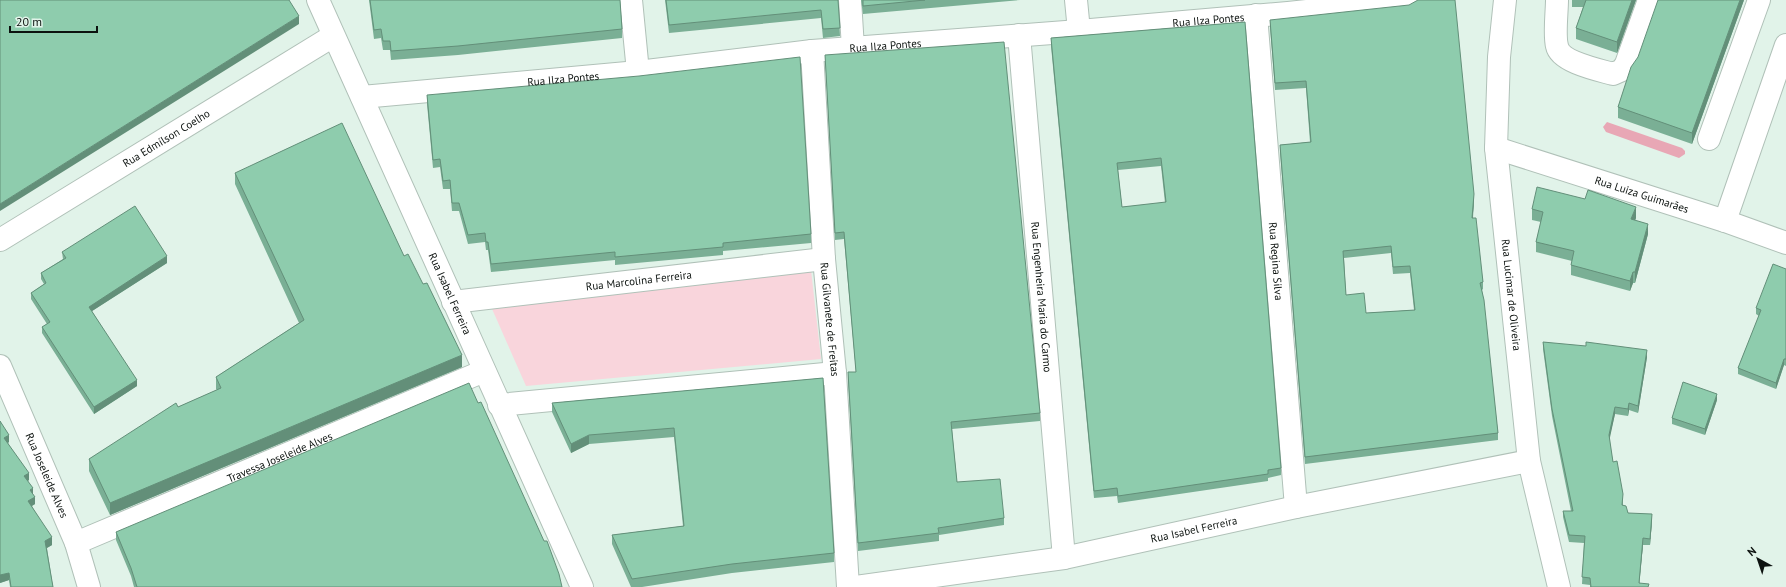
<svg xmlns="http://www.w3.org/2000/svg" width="1786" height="587" font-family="'PT Sans',sans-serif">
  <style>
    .green { fill: #f9d5dc }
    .water { fill: #e8a7b5 }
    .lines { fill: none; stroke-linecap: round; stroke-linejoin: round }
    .minor-casing { stroke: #b0c1b8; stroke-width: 24 }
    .minor { stroke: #fff; stroke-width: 22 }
    .wall { fill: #7aaf95; fill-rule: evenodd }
    .shaded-wall { fill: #638f79 }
    .building { fill: #8eccad; stroke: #638f79; fill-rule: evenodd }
    .labels { text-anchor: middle; stroke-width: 3; stroke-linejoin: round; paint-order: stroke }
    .street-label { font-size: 11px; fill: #0c120f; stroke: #e1f3e9 }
  </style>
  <rect width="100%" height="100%" fill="#e1f3e9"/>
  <path class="green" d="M811,270L821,359L526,386L489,302Z"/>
  <path class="water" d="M1607,122L1682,148L1685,151V154L1679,158L1606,132L1603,127Z"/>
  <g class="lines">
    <defs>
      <g id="minor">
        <path id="s1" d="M318,0L582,587"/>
        <path d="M631,0L638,72"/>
        <path d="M850,0L853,48"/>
        <path d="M1076,0L1079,31"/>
        <path id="s2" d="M1505,0L1499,57L1496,148L1529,461L1559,587"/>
        <path d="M1557,0C1557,12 1554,35 1557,46C1560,62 1599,70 1613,74L1622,70L1626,64L1649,0"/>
        <path id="s3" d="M1256,15L1296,507"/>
        <path id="s4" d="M1019,35L1064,558"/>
        <path id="s5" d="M812,51L824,259L835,373L848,587"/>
        <path id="s6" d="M362,97L638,72L812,51L1079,31L1288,13L1408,0"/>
        <path d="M1709,139L1759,0"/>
        <path id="s7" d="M1496,148L1725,221L1786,243"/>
        <path d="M1725,221L1786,45"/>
        <path id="s8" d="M0,240L333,36"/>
        <path id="s9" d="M453,302L824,259"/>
        <path id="s10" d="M0,366L76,543L89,587"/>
        <path d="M499,405L835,373"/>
        <path id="s11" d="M76,543L484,371"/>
        <path id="s12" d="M856,587L1064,558L1296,507L1529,461"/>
      </g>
    </defs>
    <use href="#minor" class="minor-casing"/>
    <use href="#minor" class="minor"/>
  </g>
  <path class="wall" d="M369,0H620L622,29V38L458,55L391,60L390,50H383L381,38L374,39Z
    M665,0H838L840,36L823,38L821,18L669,33Z
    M861,0H1020L863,14Z
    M1572,0H1636L1617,53L1576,39V28L1583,7H1572Z
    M1744,0L1692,144L1618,118V107L1638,57Z
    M1270,20L1474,201L1473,218L1483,282V289L1482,290L1498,433V440L1305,464L1280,152V145L1310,142L1306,88L1275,90L1270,27ZM1391,253L1393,274L1410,273L1414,310L1366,313L1346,295L1344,258Z
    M1245,22L1281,468V475L1268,478V481L1118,503L1117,496L1094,498L1051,46V38ZM1161,166L1165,203L1122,207L1118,170Z
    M825,55L1040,413V421L952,429L957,482L1004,518V525L939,535V541L858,551L848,380V372H856L844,239L835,240Z
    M427,95L811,234V243L723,251V255L615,265V260L491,272L488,250H486L485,242L468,244L459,211H452L450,189H443L440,167L433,168L427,104Z
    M235,173L404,256L462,367L110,515L89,471V459L178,407L217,390L216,389V377L299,323L235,184Z
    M1532,209L1636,218L1635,220L1648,234L1635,283H1633L1630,291L1571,275V265L1572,261L1536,252V242L1541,222L1532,220Z
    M62,252L167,263L92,311L137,386L94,414L42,333V327L47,324L31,299V293L44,284L41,279V273L63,259Z
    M1786,269V366L1784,365L1776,389L1738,374V368L1759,316L1756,314V308Z
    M1543,342L1647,357L1638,413L1629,410L1628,416L1615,414L1609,439L1613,462L1623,501V505L1628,513L1652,521L1650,545H1643L1639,583L1649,587H1590V585L1582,584L1584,543L1569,542L1563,517V511H1571L1552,416L1543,349Z
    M823,378L834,553V562L732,573L642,587H631L612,544V535L683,526L674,437L589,444L571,453L552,412V403Z
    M1717,400L1705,435L1672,424V418Z
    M0,421L9,442L8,443L29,480L28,481L33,494L35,504L32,506L52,545L47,548L53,587H10L9,580L0,583Z
    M116,532L562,587H134L131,576L116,540Z"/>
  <path class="shaded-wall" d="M1632,0H1636L1617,53V42Z
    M1740,0H1744L1692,144V133Z
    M299,16V24L0,211V204Z
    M1474,194V201L1472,225V218Z
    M1636,207V218L1631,230V219Z
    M1648,224V234L1635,283V272Z
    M167,256V263L89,313V307Z
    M1633,272V283L1630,291V281Z
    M1647,350V357L1638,413V406Z
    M462,355V367L110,515V503Z
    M1784,359V365L1776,389V383Z
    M137,380V386L94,414V407Z
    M1717,394V400L1705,435V429Z
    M1629,403V410L1628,416V409Z
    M1615,407V414L1609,442V435Z
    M9,435V442L4,445V438Z
    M589,435V444L571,453V444Z
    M29,473V480L24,483V476Z
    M33,488V496L30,490Z
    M35,497V504L28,508V501Z
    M1652,514V521L1650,545V539Z
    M52,537V545L45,549V541Z
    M1643,538V545L1639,587V583Z
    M9,573V580L0,583V575Z"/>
  <path class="building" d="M0,0H289L299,16L0,204Z
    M370,0H620L622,29L458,46L391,51L390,41H383L381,29L374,30Z
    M666,0H838L840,28L823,29L821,10L669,25Z
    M863,0H925L863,6Z
    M1418,0H1455L1474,194L1472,218H1476L1483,282L1480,283L1484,300L1498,433L1305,457L1280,145L1311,142L1306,81L1275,83L1270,20L1409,5ZM1391,246L1393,267L1410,266L1415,310L1366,313L1364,293L1346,295L1343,251Z
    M1586,0H1632L1617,42L1576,28Z
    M1658,0H1740L1692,133L1618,107L1631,67L1638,57Z
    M1245,22L1281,468L1268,470V474L1118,496L1117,488L1094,491L1051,38ZM1161,158L1166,202L1122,207L1117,163Z
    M1004,42L1040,413L951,422L957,482L1000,479L1004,518L938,528L939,533L858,543L848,372H856L844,232L835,233L825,55Z
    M800,57L811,234L723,243V247L615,257V252L491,264L488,242H486L485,233L468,235L459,203H452L450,180L443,181L440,159L433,160L427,95L639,76Z
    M342,123L404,256L408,254L423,284L427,283L462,355L110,503L89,459L176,403L178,407L221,388L216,377L304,320L235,173Z
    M1537,187L1585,199L1588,190L1636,207L1631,219L1648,224L1635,272H1633L1630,281L1571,265L1574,251L1536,242L1543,212L1532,209Z
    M135,206L167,256L89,307L137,380L94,407L42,327L50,322L31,293L46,283L41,273L66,258L62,252Z
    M1773,264L1786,269V359H1784L1776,383L1738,368L1761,310L1756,308Z
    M1543,342L1586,346V342L1647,350L1638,406L1629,403L1628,409L1615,407L1609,435L1613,462L1617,461L1623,494L1622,505L1626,506L1628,513L1652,514L1650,539L1643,538L1639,583L1649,584L1648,587H1591L1590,578L1582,577L1585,536L1569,535L1563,511H1573L1552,409Z
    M823,378L834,553L732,564L632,579L612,535L684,526L674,428L589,435L571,444L552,403Z
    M1683,382L1717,394L1705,429L1672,418Z
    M469,383L478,403L481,402L544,541H547L559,574L562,587H137L131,568L116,532Z
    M0,421L9,435L4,438L29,473L24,476L33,488L30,490L35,497L28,501L52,537L45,541L53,587H11L9,573L0,575Z"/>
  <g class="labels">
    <g class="street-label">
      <text dy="4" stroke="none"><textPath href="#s6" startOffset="850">Rua Ilza Pontes</textPath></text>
      <text dy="4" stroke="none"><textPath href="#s6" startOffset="526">Rua Ilza Pontes</textPath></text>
      <text dy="4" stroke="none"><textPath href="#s6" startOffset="202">Rua Ilza Pontes</textPath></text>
      <text dy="4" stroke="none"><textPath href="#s8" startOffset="195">Rua Edmílson Coelho</textPath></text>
      <text dy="4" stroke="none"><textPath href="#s7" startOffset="153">Rua Luiza Guimarães</textPath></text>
      <text dy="4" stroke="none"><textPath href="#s3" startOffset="247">Rua Regina Silva</textPath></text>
      <text dy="4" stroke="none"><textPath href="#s9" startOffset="187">Rua Marcolina Ferreira</textPath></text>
      <text dy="4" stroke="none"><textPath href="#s1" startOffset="322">Rua Isabel Ferreira</textPath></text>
      <text dy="4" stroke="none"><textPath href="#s2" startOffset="296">Rua Lucimar de Oliveira</textPath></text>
      <text dy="4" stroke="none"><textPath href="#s4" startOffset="263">Rua Engenheira Maria do Carmo</textPath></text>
      <text dy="4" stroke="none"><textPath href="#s5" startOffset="269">Rua Gilvanete de Freitas</textPath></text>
      <text dy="4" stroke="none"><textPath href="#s11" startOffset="221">Travessa Joseleide Alves</textPath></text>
      <text dy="4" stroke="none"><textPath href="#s10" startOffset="119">Rua Joseleide Alves</textPath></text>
      <text dy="4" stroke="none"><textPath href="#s12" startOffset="343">Rua Isabel Ferreira</textPath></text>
    </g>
  </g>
  <g transform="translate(1758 559) rotate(320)" stroke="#e1f3e9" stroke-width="3" paint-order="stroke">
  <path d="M0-3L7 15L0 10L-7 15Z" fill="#0c120f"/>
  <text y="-6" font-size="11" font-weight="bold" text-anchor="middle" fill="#0c120f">N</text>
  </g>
  <path d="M10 26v6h87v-6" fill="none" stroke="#0c120f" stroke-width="2"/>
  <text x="16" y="26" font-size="12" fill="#0c120f" stroke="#e1f3e9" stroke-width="3" paint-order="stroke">20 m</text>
</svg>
